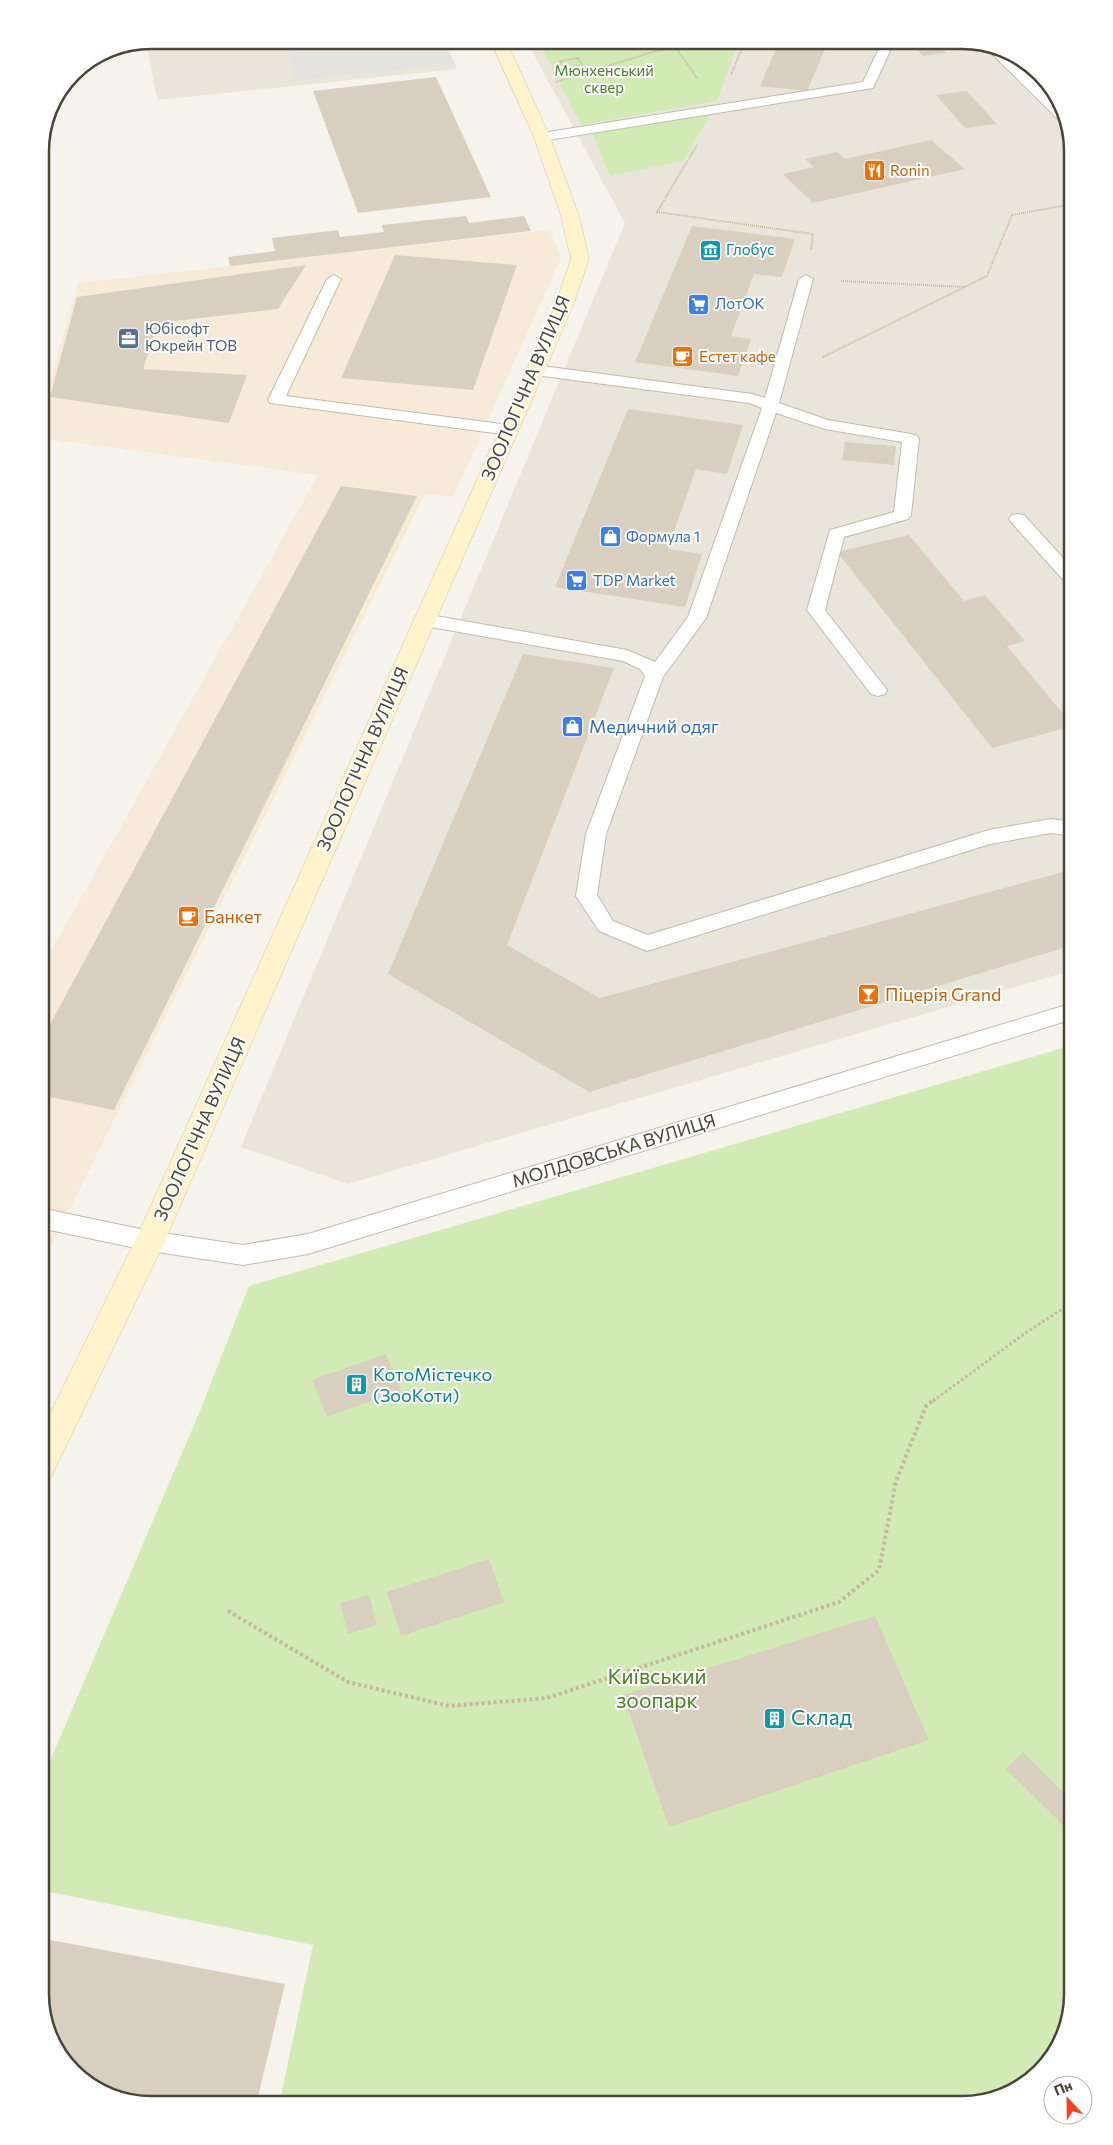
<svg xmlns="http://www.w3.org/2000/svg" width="1113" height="2145" font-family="Commissioner,sans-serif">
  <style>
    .residential { fill: #eae5da }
    .commercial { fill: #f7ead8 }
    .green { fill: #d2eab5 }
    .parking { fill: #e5e3e0 }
    .building { fill: #d8cfc1 }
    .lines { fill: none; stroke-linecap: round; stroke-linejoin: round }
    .lane-casing { stroke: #c2bbae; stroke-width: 2 }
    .secondary-casing { stroke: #d6c79b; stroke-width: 1 }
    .path-far2 { stroke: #c4b79f; stroke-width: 2; stroke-dasharray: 1 1; stroke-linecap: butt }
    .path-far1 { stroke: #c4b79f; stroke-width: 3; stroke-dasharray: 2.5 2.5; stroke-linecap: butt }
    .path { stroke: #c4b79f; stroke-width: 4; stroke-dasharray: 3 3; stroke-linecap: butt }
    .lane { fill: #fff; fill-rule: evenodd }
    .secondary { fill: #fff3cd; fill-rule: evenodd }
    .labels { text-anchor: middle; stroke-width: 4; stroke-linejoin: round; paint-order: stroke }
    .far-park-label { font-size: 15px; fill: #4a7f2a; stroke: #fff }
    .far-food-label { font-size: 15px; fill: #c56008; stroke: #fff; text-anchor: start }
    .far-culture-label { font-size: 15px; fill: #0d838f; stroke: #fff; text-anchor: start }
    .far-shop-label { font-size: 15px; fill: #366cbe; stroke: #fff; text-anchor: start }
    .far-service-label { font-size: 15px; fill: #4e5e75; stroke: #fff; text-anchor: start }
    .street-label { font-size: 18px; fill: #4b4439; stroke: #fff }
    .shop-label { font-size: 18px; fill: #366cbe; stroke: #fff; text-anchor: start }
    .food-label { font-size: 18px; fill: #c56008; stroke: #fff; text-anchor: start }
    .culture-label { font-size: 18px; fill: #0d838f; stroke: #fff; text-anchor: start }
    .near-park-label { font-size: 21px; fill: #4a7f2a; stroke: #fff }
    .near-culture-label { font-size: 21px; fill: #0d838f; stroke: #fff; text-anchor: start }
    .rim { fill: none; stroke: #4b4439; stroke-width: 2.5 }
  </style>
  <rect width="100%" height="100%" fill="#f6f3ec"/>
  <path class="residential" d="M444,40L457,69L157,100L146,41Z
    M526,40H970L1024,59L1064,108L1073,150V970L348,1184L241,1147L625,223Z"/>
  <path class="commercial" d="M550,230L561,258L453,497L425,494L40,1269V971L318,475L40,438V420L78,283Z"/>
  <path class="green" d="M538,40H739L717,101L581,125Z
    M712,112L683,161L610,176L592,133Z
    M1073,1045V1995L1055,2056L1005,2096L963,2105H279L313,1945L40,1890V1784L200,1411L249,1286Z"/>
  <path class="parking" d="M388,40H444L455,64L295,80L287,50Z"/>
  <path class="building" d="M293,40H321V41L294,44Z
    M780,40H829L807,91L760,86Z
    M909,40H935L946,53L923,56Z
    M436,77L491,197L358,213L313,91Z
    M967,91L997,124L965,128L936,95Z
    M931,140L965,169L813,203L783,174L814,167L805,159L837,152L845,159Z
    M466,216L469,223L524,216L531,231L230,266L228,257L275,251L272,238L338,230L340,237L384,232L382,225Z
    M692,226L795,239L782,277L754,274L731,336L751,339L738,376L635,362Z
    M395,255L517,265L473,390L341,378Z
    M306,265L278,309L158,323L143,369L247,375L229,423L50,397L77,297Z
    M628,409L743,425L727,474L696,469L668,549L702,554L685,607L555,587Z
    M845,442L896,446L894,465L842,460Z
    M341,486L417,496L114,1110L40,1095V1043Z
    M909,535L964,601L985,595L1025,641L1007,646L1073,726L992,748L837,552Z
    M523,654L614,668L507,945L600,998L1063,872L1073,883V945L589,1092L388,974Z
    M386,1354L401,1390L327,1417L312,1380Z
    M489,1559L504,1602L401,1636L387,1592Z
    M369,1595L377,1625L348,1634L340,1603Z
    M875,1616L929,1740L669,1827L623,1695Z
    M1023,1752L1073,1802V1827L1069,1831L1006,1769Z
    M40,1938L285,1984L256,2105H143L89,2086L49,2037L40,1995Z"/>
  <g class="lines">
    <defs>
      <path id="lane" d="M883,40H895L873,88L542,141L535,137L542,133L863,82Z
        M989,47L1006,52L1065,111L1068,124L1062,123L989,51Z
        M334,275L341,279L286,396L509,425L517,430L515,433L509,435L270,403L268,400L327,279Z
        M806,275L813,279L779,403L828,420L911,434L917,436L919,439L911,515L908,519L844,537L825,610L887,690L885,694L878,696L871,694L807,610L830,530L894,512L902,442L825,429L776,413L706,618L663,677L606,834L597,895L613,921L648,935L989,830L1051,819L1073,822V836L1051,833L990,844L647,951L599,931L576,896L586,834L645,676L640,669L623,661L425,626L419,624L416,620L419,616L425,614L627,650L655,662L688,617L762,408L749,403L535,375L527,370L535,365L752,394L765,398L799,279Z
        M1018,514L1024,515L1073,569V585L1067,584L1012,523L1009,519L1012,515Z
        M1073,1003V1019L308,1254L243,1265L150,1251L40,1228V1208L150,1231L243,1245L308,1234Z"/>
      <path id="secondary" d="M490,40H506L550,137L579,216L589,259L572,308L165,1241L51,1477L40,1482V1434L135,1241L554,308L571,259L561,216L534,137Z"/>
    </defs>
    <use href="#lane" class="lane-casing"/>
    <use href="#secondary" class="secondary-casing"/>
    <path class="path-far2" d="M629,40L656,51
      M680,40L676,48L698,79
      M578,58L583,66L565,68L560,61Z
      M573,67L579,76
      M731,75L745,40
      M556,82L656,51L676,48
      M697,145L657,212L813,234L811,250
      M841,281L965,287
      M823,357L987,276L1012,215L1073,204"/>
    <path class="path-far1" d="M933,1401L1024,1334L1073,1302"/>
    <path class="path" d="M228,1611L348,1682L449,1706L547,1698L839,1602L879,1570L896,1481L926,1406L935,1399"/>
    <use href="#lane" class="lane"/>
    <use href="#secondary" class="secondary"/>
  </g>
  <defs>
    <symbol id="restaurant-square" viewBox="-11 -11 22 22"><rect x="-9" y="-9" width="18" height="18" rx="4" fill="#e8710a" stroke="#fff"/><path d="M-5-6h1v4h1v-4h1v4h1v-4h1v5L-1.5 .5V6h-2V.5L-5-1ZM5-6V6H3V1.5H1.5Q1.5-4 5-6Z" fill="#fff"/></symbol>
    <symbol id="museum-square" viewBox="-11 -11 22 22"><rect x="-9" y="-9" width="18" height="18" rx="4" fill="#0f9aa8" stroke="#fff"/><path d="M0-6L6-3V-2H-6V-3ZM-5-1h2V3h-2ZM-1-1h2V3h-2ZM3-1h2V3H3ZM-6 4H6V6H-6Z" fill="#fff"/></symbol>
    <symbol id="supermarket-square" viewBox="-11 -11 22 22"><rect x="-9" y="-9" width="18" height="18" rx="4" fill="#3f7fe0" stroke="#fff"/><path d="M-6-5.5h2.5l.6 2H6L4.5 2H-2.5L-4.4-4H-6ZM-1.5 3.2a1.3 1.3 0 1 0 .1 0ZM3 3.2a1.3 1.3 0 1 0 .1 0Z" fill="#fff"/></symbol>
    <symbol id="office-square" viewBox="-11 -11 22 22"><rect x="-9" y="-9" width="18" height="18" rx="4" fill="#5c6f8a" stroke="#fff"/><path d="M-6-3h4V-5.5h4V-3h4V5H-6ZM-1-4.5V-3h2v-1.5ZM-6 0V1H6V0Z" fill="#fff"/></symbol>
    <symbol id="cafe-square" viewBox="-11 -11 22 22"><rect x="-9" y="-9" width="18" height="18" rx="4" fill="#e8710a" stroke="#fff"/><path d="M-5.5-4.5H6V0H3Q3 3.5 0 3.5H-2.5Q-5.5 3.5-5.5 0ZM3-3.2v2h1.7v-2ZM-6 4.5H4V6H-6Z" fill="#fff"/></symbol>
    <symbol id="shop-square" viewBox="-11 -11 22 22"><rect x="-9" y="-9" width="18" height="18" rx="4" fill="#3f7fe0" stroke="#fff"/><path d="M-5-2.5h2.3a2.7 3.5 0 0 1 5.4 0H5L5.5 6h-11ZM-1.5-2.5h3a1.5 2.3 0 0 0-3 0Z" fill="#fff"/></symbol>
    <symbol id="bar-square" viewBox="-11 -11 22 22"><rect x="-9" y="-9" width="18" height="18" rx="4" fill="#e8710a" stroke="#fff"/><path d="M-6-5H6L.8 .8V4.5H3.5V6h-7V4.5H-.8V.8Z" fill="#fff"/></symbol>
    <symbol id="building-square" viewBox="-11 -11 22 22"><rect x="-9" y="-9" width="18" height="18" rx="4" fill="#0f9aa8" stroke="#fff"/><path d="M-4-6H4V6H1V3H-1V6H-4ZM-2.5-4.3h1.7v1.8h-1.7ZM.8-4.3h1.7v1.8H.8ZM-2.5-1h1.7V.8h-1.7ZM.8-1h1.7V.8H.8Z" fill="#fff"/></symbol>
  </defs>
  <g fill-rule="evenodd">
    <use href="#restaurant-square" x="862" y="158" width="25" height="25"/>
    <use href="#museum-square" x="698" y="238" width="25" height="25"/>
    <use href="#supermarket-square" x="686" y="292" width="25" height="25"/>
    <use href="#office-square" x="116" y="326" width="25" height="25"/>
    <use href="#cafe-square" x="670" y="344" width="25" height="25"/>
    <use href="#shop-square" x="598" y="524" width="25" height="25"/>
    <use href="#supermarket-square" x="564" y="568" width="25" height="25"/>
    <use href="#shop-square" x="560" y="714" width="25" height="25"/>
    <use href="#cafe-square" x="176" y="904" width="25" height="25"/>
    <use href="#bar-square" x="856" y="982" width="25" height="25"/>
    <use href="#building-square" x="344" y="1372" width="25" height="25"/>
    <use href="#building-square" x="762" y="1706" width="25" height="25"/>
  </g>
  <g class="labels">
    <g class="far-park-label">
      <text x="604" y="76">Мюнхенський<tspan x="604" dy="17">сквер</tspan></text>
    </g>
    <g class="far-food-label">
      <text x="890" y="176">Ronin</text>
      <text x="699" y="362">Естет кафе</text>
    </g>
    <g class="far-culture-label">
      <text x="726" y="255">Глобус</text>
    </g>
    <g class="far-shop-label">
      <text x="715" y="309">ЛотОК</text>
      <text x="626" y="542">Формула 1</text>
      <text x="593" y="586">TDP Market</text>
    </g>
    <g class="far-service-label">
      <text x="145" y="334">Юбісофт<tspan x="145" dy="17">Юкрейн ТОВ</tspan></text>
    </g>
    <g class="street-label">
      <text transform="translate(526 388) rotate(-67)" y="6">ЗООЛОГІЧНА ВУЛИЦЯ</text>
      <text transform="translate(363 759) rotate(-66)" y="6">ЗООЛОГІЧНА ВУЛИЦЯ</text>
      <text transform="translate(200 1129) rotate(-66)" y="6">ЗООЛОГІЧНА ВУЛИЦЯ</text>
      <text transform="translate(614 1151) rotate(-17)" y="6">МОЛДОВСЬКА ВУЛИЦЯ</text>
    </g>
    <g class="shop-label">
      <text x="589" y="733">Медичний одяг</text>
    </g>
    <g class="food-label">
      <text x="204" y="923">Банкет</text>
      <text x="885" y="1001">Піцерія Grand</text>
    </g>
    <g class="culture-label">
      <text x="373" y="1381">КотоМістечко<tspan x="373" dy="21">(ЗооКоти)</tspan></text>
    </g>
    <g class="near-park-label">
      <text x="657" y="1684">Київський<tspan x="657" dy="24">зоопарк</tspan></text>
    </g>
    <g class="near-culture-label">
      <text x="791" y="1725">Склад</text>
    </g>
  </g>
  <path d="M0 0H1113V2145H0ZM151 49H962A102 102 0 0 1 1064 151V1994A102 102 0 0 1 962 2096H151A102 102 0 0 1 49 1994V151A102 102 0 0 1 151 49Z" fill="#fff" fill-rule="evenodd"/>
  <path class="rim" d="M151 49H962A102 102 0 0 1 1064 151V1994A102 102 0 0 1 962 2096H151A102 102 0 0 1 49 1994V151A102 102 0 0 1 151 49Z"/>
  <g transform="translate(1068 2100) rotate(338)"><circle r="24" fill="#ffffff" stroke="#b7b4b0"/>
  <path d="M0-4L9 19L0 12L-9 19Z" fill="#fc3f1d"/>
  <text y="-8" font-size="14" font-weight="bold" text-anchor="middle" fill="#4b4439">Пн</text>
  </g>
</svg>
